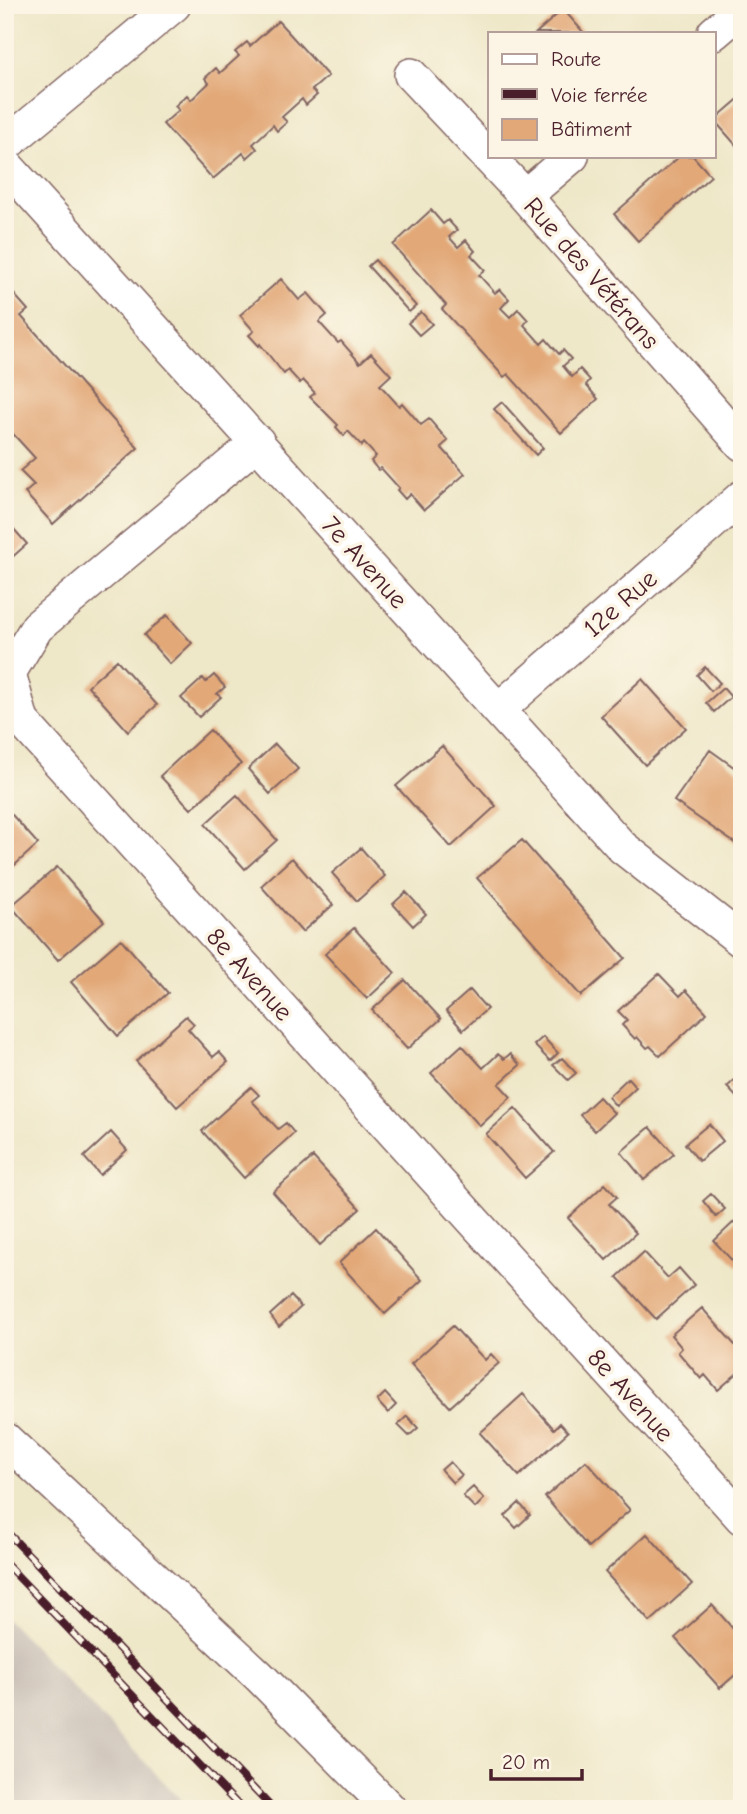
<svg xmlns="http://www.w3.org/2000/svg" width="747" height="1814" font-family="'Comic Neue',sans-serif">
  <style>
    .industrial { fill: #ccc2b9 }
    .building { fill: #e2a878 }
    .lines { fill: none; stroke-linecap: round; stroke-linejoin: round }
    .minor-casing { stroke: #836562; stroke-width: 36 }
    .minor { stroke: #fff; stroke-width: 33 }
    .rail-casing { stroke: #4a1f2b; stroke-width: 8 }
    .rail { stroke: #fcf5e5; stroke-width: 5; stroke-dasharray: 16; stroke-linecap: butt }
    .labels { text-anchor: middle; stroke-width: 7; stroke-linejoin: round; paint-order: stroke }
    .street-label { font-size: 26px; fill: #4a1f2b; stroke: #fcf5e5 }
  </style>
  <rect width="100%" height="100%" fill="#fcf5e5"/>
  <filter id="ink" filterUnits="userSpaceOnUse"><feTurbulence type="fractalNoise" baseFrequency=".0143" numOctaves="2"/><feDisplacementMap in="SourceGraphic" scale="14" xChannelSelector="R" yChannelSelector="G"/><feConvolveMatrix kernelMatrix="1 2 1 2 8 2 1 2 1" color-interpolation-filters="sRGB"/></filter>
  <filter id="wash" filterUnits="userSpaceOnUse"><feTurbulence type="fractalNoise" baseFrequency=".00686" numOctaves="4" result="noise"/><feDisplacementMap in="SourceGraphic" scale="28" xChannelSelector="R" yChannelSelector="G"/><feGaussianBlur stdDeviation="1.57" result="paint"/><feColorMatrix in="noise" values="0 0 0 0 0 0 0 0 0 0 0 0 0 0 0 0 0 1.4 0 .05"/><feComposite in="paint" operator="in"/></filter>
  <g filter="url(#wash)">
    <rect width="100%" height="100%" fill="#eee7c8"/>
    <path class="industrial" d="M5,1617L190,1809H5Z"/>
    <g id="blocks">
      <path class="building" d="M563,9L584,33H536L560,12Z
        M278,21L328,76L312,90L317,95L306,105L302,99L282,117L287,122L277,131L273,125L253,144L257,149L247,158L243,153L213,179L163,124L179,110L175,106L187,95L191,100L209,83L205,78L216,68L220,73L239,56L235,52L247,42L250,46Z
        M742,96V152L714,120Z
        M680,156H693L711,176L638,241L614,214Z
        M431,210L443,224L448,220L457,230L449,237L458,247L466,240L475,251L471,255L485,270L479,275L495,293L500,289L509,299L501,308L510,317L518,309L528,320L524,325L541,344L546,339L559,354L563,350L571,359L563,366L572,377L580,369L590,380L586,385L598,399L561,433L508,374L504,377L442,309L446,305L393,245Z
        M375,260L416,306L409,312L368,266Z
        M281,279L299,300L308,293L327,315L319,322L338,343L341,341L360,363L371,353L391,375L380,385L399,406L402,403L421,425L429,419L448,441L441,447L465,474L424,510L410,494L405,499L397,490L399,488L381,468L378,470L371,461L376,456L364,443L362,446L348,431L344,436L336,427L338,425L310,397L315,393L303,380L300,383L288,370L284,374L260,344L259,346L249,335L254,331L240,315Z
        M5,284L28,310L21,316L138,448L53,524L25,493L34,485L20,471L35,458L5,425Z
        M421,312L432,324L419,335L408,323Z
        M502,402L543,448L536,455L494,409Z
        M5,519L27,544L9,560L5,555Z
        M167,615L192,643L170,664L144,635Z
        M117,660L157,705L128,731L88,686Z
        M705,667L720,683L711,691L697,675Z
        M214,675L225,687L217,694L221,697L199,717L181,698L203,678L206,682Z
        M642,679L686,728L645,765L601,716Z
        M723,688L731,697L714,712L706,703Z
        M210,730L241,764L191,809L160,776Z
        M275,744L298,769L270,794L248,769Z
        M442,746L496,806L451,847L396,786Z
        M710,750L742,773V848L674,801Z
        M237,795L277,840L245,869L205,824Z
        M5,807L38,844L5,874Z
        M522,840L625,958L581,996L477,878Z
        M361,848L385,876L357,901L332,873Z
        M292,858L333,905L302,932L261,886Z
        M57,867L104,921L58,960L11,906Z
        M406,892L426,914L413,926L393,904Z
        M354,928L395,973L367,999L325,954Z
        M121,939L168,993L118,1036L71,982Z
        M659,974L680,996L686,990L707,1013L660,1056L650,1046L647,1048L637,1037L635,1039L622,1025L627,1020L618,1011Z
        M405,980L441,1019L407,1049L372,1010Z
        M470,990L487,1009L463,1030L446,1011Z
        M186,1016L194,1024L188,1029L213,1057L219,1052L228,1062L177,1107L136,1061Z
        M543,1037L558,1053L550,1061L534,1045Z
        M462,1045L483,1068L498,1054L504,1059L510,1054L520,1065L499,1084L511,1097L480,1126L431,1073Z
        M562,1058L576,1073L568,1080L553,1065Z
        M742,1073V1103L727,1087Z
        M628,1078L636,1087L616,1106L608,1097Z
        M251,1087L259,1095L252,1101L278,1129L286,1123L294,1133L244,1178L202,1131Z
        M599,1097L614,1113L595,1131L580,1115Z
        M515,1108L554,1152L525,1178L486,1134Z
        M709,1124L723,1141L699,1161L685,1144Z
        M650,1127L674,1154L644,1180L621,1152Z
        M111,1132L127,1150L100,1175L84,1157Z
        M313,1157L360,1209L320,1245L273,1192Z
        M605,1184L617,1197L609,1204L636,1233L606,1260L568,1218Z
        M711,1194L725,1209L716,1217L703,1201Z
        M736,1220L742,1227V1262L737,1266L714,1241Z
        M376,1228L422,1280L385,1314L339,1263Z
        M644,1252L668,1278L679,1268L694,1285L656,1319L617,1277Z
        M291,1296L301,1307L279,1327L270,1315Z
        M702,1308L742,1353V1369L718,1390L705,1375L701,1379L678,1352L682,1348L671,1335Z
        M453,1326L485,1360L491,1354L499,1363L450,1407L411,1364Z
        M385,1393L396,1405L388,1413L377,1401Z
        M523,1394L554,1429L560,1423L568,1432L519,1476L480,1433Z
        M407,1416L418,1428L409,1436L398,1425Z
        M586,1461L630,1510L588,1547L545,1497Z
        M450,1462L462,1475L453,1483L441,1470Z
        M473,1487L484,1499L475,1508L463,1496Z
        M519,1503L530,1515L516,1528L505,1516Z
        M647,1534L692,1584L650,1622L605,1572Z
        M712,1605L742,1639V1669L720,1688L675,1638Z"/>
    </g>
  </g>
  <g filter="url(#ink)">
    <use href="#blocks" fill-opacity="0" stroke="#836562" stroke-width="2"/>
    <g class="lines">
      <defs>
        <path id="minor" d="M714,33L742,9
          M411,75L525,196L742,444
          M5,145L174,5
          M5,164L622,847L742,941
          M525,196L572,156
          M258,442L37,627L9,673L22,721L742,1518
          M498,710L742,497
          M5,1439L259,1676L390,1809"/>
      </defs>
      <use href="#minor" class="minor-casing"/>
      <use href="#minor" class="minor"/>
      <defs>
        <path id="rail" d="M5,1530L273,1809
          M5,1563L242,1809"/>
      </defs>
      <use href="#rail" class="rail-casing"/>
      <use href="#rail" class="rail"/>
    </g>
  </g>
  <g class="labels">
    <g class="street-label">
      <text transform="translate(592 273) rotate(49)" y="9">Rue des Vétérans</text>
      <text transform="translate(365 562) rotate(48)" y="9">7e Avenue</text>
      <text transform="translate(620 603) rotate(-41)" y="9">12e Rue</text>
      <text transform="translate(250 974) rotate(48)" y="9">8e Avenue</text>
      <text transform="translate(631 1395) rotate(48)" y="9">8e Avenue</text>
    </g>
  </g>
  <rect width="747" height="1814" fill="none" stroke="#fcf5e5" stroke-width="28"/>
  <rect x="488" y="32" width="228" height="126" fill="#fcf5e5" stroke="#b59f9b" stroke-width="2"/>
  <rect x="502" y="54" width="35" height="10" fill="#ffffff" stroke="#b59f9b" stroke-width="2"/>
  <text x="551" y="66" font-size="21" fill="#4a1f2b">Route</text>
  <rect x="502" y="89" width="35" height="10" fill="#4a1f2b" stroke="#b59f9b" stroke-width="2"/>
  <text x="551" y="102" font-size="21" fill="#4a1f2b">Voie ferrée</text>
  <rect x="502" y="119" width="35" height="21" fill="#e2a878" stroke="#b59f9b" stroke-width="2"/>
  <text x="551" y="136" font-size="21" fill="#4a1f2b">Bâtiment</text>
  <path d="M491 1769v10h91v-10" fill="none" stroke="#4a1f2b" stroke-width="3.5"/>
  <text x="502" y="1769" font-size="21" fill="#4a1f2b" stroke="#fcf5e5" stroke-width="5" paint-order="stroke">20 m</text>
</svg>
